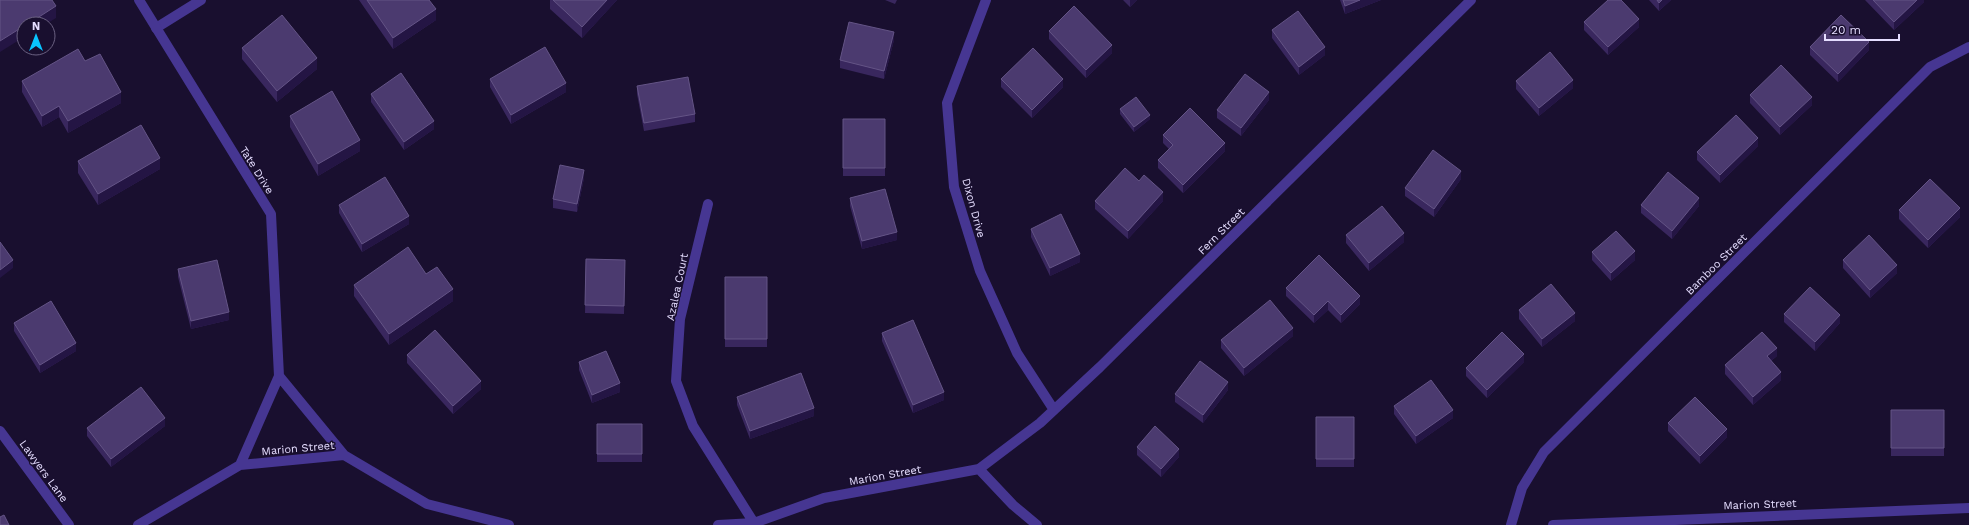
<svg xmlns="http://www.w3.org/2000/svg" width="1969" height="525" font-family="'Work Sans',sans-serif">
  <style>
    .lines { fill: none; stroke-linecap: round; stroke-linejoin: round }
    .service { stroke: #463692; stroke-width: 10 }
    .minor { stroke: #463692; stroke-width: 10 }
    .tertiary { stroke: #463692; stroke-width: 10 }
    .wall { fill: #39275e }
    .shaded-wall { fill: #241544 }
    .building { fill: #4b3a6f; stroke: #645486 }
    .labels { text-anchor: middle; stroke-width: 3; stroke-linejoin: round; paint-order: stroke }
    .street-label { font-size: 11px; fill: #e5ddff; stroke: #190f2f }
  </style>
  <rect width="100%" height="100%" fill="#190f2f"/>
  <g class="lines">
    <path class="service" d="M156,28L201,0"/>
    <path class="minor" d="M139,0L271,214L279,376L240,465
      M986,0L947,103L954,187L980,271L1017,353L1054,410
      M708,204L680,319L676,381L693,426L754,523
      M279,376L344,455
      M979,469L1040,423L1100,367L1471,0
      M138,525L240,465L344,455L427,504L509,525
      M718,525L754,523L824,498L979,469L1013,505L1037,525
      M1511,525L1522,488L1544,452L1930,67L1969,47
      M1553,525L1969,508"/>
    <path class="tertiary" d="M0,431L69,525"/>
  </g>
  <path class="wall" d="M359,0H429L436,20L393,49Z
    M550,0H617L582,38L550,9Z
    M885,0H897L895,4Z
    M1123,0H1137L1130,7Z
    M1340,0H1381L1345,14Z
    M1649,0H1671L1659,11Z
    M1865,0H1924V2L1894,30Z
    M1584,22L1639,27L1608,55L1584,30Z
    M1272,30L1325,55L1299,75L1272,38Z
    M1049,31L1112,53L1086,78L1049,39Z
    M894,40L884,79L840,68V60Z
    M1810,47L1869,50L1838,82L1810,55Z
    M242,48L317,69L277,102L242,59Z
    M85,61L121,103L68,133L59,117L42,127L22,92V81Z
    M490,79L566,92L511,124L490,87Z
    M1001,79L1063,87L1032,118L1001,87Z
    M1516,81L1573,88L1539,116L1516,89Z
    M637,86L695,114V122L644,131L637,94Z
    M371,94L434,129L404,150L371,102Z
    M1750,95L1812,105L1780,135L1750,103Z
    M1269,100L1241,136L1217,118V110Z
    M1120,109L1150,119L1134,132L1120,114Z
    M290,116L360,151L318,176L290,127Z
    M843,119H885V176H843Z
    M1163,135L1225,151L1183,193L1158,168V160L1169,149L1163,143Z
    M1758,146L1720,183L1697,160V152Z
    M78,161L160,169L98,205L78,173Z
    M584,178L577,212L553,208V199Z
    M1461,179L1434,217L1405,196V188Z
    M1139,181L1163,201L1128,239L1095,209V201Z
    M850,198L897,240L862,249L850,206Z
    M339,205L409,224L362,252L339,213Z
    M1641,205L1699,206L1672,239L1641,213Z
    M1899,210L1960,217L1928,248L1899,219Z
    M1031,229L1080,262L1050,276L1031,237Z
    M1346,235L1404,242L1369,271L1346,243Z
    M1592,252L1635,260L1611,281L1592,260Z
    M586,259L625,260L624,314L585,313Z
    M1843,260L1897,273L1870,298L1843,268Z
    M178,269L229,320L191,329L178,277Z
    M426,274L453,301L389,345L354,296V285Z
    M725,277H767V347H725Z
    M1286,288L1360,304L1341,323L1328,310L1314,323L1286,296Z
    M1519,310L1575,321L1542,347L1519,319Z
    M1784,314L1840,323L1815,351L1784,322Z
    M14,323L76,351L40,373L14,331Z
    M882,333L944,400L913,413L882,341Z
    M1293,336L1244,376L1221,348V340Z
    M407,355L481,389L453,414L407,363Z
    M1777,356L1771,361L1781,380L1753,405L1725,374V365Z
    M579,362L620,392L592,403L579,370Z
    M1524,362L1487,398L1466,376V368Z
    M1228,390L1203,423L1175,402V394Z
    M737,397L814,416L750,439L737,405Z
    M1394,406L1453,418L1416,444L1394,414Z
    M1891,410H1944V456H1891Z
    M1316,417H1354V467H1316Z
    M1668,423L1727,437L1700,464L1668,431Z
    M597,424H642V462H597Z
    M165,426L111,467L87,436V428Z
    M1137,447L1179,457L1161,477L1137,455Z"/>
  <path class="shaded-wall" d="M607,0H617L582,38V27Z
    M1130,0H1137L1130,7Z
    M1360,0H1381L1345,14V6Z
    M1662,0H1671L1659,11V3Z
    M1917,0H1924V2L1894,30V22Z
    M56,6V18L46,24H28Z
    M436,9V20L393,49V38Z
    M1639,19V27L1608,55V47Z
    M24,26V37L0,52V41Z
    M894,32V40L884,79V71Z
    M1869,42V50L1838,82V74Z
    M1112,45V53L1086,78V70Z
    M1325,47V55L1299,75V67Z
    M317,58V69L277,102V91Z
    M1063,79V87L1032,118V110Z
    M1573,80V88L1539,116V108Z
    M566,83V92L511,124V115Z
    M121,92V103L68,133V121Z
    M1269,92V100L1241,136V128Z
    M1812,97V105L1780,135V127Z
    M59,106V117L42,127V116Z
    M1150,115V119L1134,132V127Z
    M434,121V129L404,150V142Z
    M1758,138V146L1720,183V175Z
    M360,140V151L318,176V164Z
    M1225,143V151L1183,193V185Z
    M160,158V169L98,205V194Z
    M584,170V178L577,212V204Z
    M1461,171V179L1434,217V209Z
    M1163,192V201L1128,239V231Z
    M1699,198V206L1672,239V231Z
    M1960,208V217L1928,248V240Z
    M409,216V224L362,252V244Z
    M897,232V240L862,249V241Z
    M1404,233V242L1369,271V263Z
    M1635,251V260L1611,281V273Z
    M1080,254V262L1050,276V268Z
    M13,260V268L0,278V270Z
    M1897,265V273L1870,298V290Z
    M453,289V301L389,345V334Z
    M1360,296V304L1341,323V315Z
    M1328,301V310L1314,323V315Z
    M229,312V320L191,329V321Z
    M1575,313V321L1542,347V339Z
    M1840,315V323L1815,351V342Z
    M1293,328V336L1244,376V368Z
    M76,343V351L40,373V365Z
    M1777,348V356L1767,364V356Z
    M1524,354V362L1487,398V390Z
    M1781,372V380L1753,405V397Z
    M481,381V389L453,414V406Z
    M1228,382V390L1203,423V415Z
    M620,383V392L592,403V395Z
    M944,392V400L913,413V405Z
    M814,408V416L750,439V431Z
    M1453,410V418L1416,444V436Z
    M165,418V426L111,467V459Z
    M1727,429V437L1700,464V456Z
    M1179,449V457L1161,477V469Z"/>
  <path class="building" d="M0,0H52L56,6L28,24H24V26L0,41Z
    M367,0H429L436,9L393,38Z
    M553,0H607L582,27Z
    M1343,0H1360L1345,6Z
    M1608,0H1621L1639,19L1608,47L1584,22Z
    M1657,0H1662L1659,3Z
    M1873,0H1917L1894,22Z
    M1074,6L1112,45L1086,70L1049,31Z
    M1298,11L1325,47L1299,67L1272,30Z
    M282,15L317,58L277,91L242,48Z
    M1841,15L1869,42L1838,74L1810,47Z
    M849,22L894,32L884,71L840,60Z
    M545,47L566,83L511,115L490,79Z
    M1033,48L1063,79L1032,110L1001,79Z
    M78,49L85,61L100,54L121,92L68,121L59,106L42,116L22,81Z
    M1550,52L1573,80L1539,108L1516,81Z
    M1781,65L1812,97L1780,127L1750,95Z
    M401,73L434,121L404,142L371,94Z
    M1245,74L1269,92L1241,128L1217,110Z
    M688,77L695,114L644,123L637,86Z
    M332,91L360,140L318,164L290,116Z
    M1136,97L1150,115L1134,127L1120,109Z
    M1190,108L1225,143L1183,185L1158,160L1173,145L1163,135Z
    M1736,115L1758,138L1720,175L1697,152Z
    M843,119H885V168H843Z
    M141,125L160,158L98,194L78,161Z
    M1433,150L1461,171L1434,209L1405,188Z
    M560,165L584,170L577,204L553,199Z
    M1125,168L1139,181L1144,175L1163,192L1128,231L1095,201Z
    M1668,172L1699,198L1672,231L1641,205Z
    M385,177L409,216L362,244L339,205Z
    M1930,179L1960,208L1928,240L1899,210Z
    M885,189L897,232L862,241L850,198Z
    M1382,206L1404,233L1369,263L1346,235Z
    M1061,214L1080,254L1050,268L1031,229Z
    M1616,231L1635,251L1611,273L1592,252Z
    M1869,235L1897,265L1870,290L1843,260Z
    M0,242L13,260L0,270Z
    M408,247L426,274L437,267L453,289L389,334L354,285Z
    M1319,255L1360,296L1341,315L1328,301L1314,315L1286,288Z
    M586,259L625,260L624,306L585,305Z
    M217,260L229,312L191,321L178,269Z
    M725,277H767V339H725Z
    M1551,284L1575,313L1542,339L1519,310Z
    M1810,287L1840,315L1815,342L1784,314Z
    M1270,300L1293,328L1244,368L1221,340Z
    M51,301L76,343L40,365L14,323Z
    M913,320L944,392L913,405L882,333Z
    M435,330L481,381L453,406L407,355Z
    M1502,332L1524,354L1487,390L1466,368Z
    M1762,332L1777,348L1767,356L1781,372L1753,397L1725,365Z
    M606,351L620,383L592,395L579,362Z
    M1200,361L1228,382L1203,415L1175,394Z
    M801,373L814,408L750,431L737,397Z
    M1431,380L1453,410L1416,436L1394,406Z
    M141,387L165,418L111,459L87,428Z
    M1695,397L1727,429L1700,456L1668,423Z
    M1891,410H1944V448H1891Z
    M1316,417H1354V459H1316Z
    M597,424H642V454H597Z
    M1155,426L1179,449L1161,469L1137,447Z
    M4,515L9,525H0V517Z"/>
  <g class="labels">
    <g class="street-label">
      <text transform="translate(257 170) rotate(58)" y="4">Tate Drive</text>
      <text transform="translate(974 208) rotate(75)" y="4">Dixon Drive</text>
      <text transform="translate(1221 231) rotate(-45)" y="4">Fern Street</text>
      <text transform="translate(1716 264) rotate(-45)" y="4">Bamboo Street</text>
      <text transform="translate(677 287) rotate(-78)" y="4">Azalea Court</text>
      <text transform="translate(298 448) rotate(-5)" y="4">Marion Street</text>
      <text transform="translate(44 471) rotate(54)" y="4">Lawyers Lane</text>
      <text transform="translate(885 475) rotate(-10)" y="4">Marion Street</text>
      <text transform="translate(1760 504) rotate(-2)" y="4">Marion Street</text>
    </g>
  </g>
  <g transform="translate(36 36)"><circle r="19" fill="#190f2f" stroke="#6b6182"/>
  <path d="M0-3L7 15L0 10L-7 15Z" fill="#09c5ff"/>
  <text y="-6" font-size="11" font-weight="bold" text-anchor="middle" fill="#e5ddff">N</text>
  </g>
  <path d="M1825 34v6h74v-6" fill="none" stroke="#e5ddff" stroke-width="2"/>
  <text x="1831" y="34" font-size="12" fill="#e5ddff" stroke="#190f2f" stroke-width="3" paint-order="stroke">20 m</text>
</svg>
